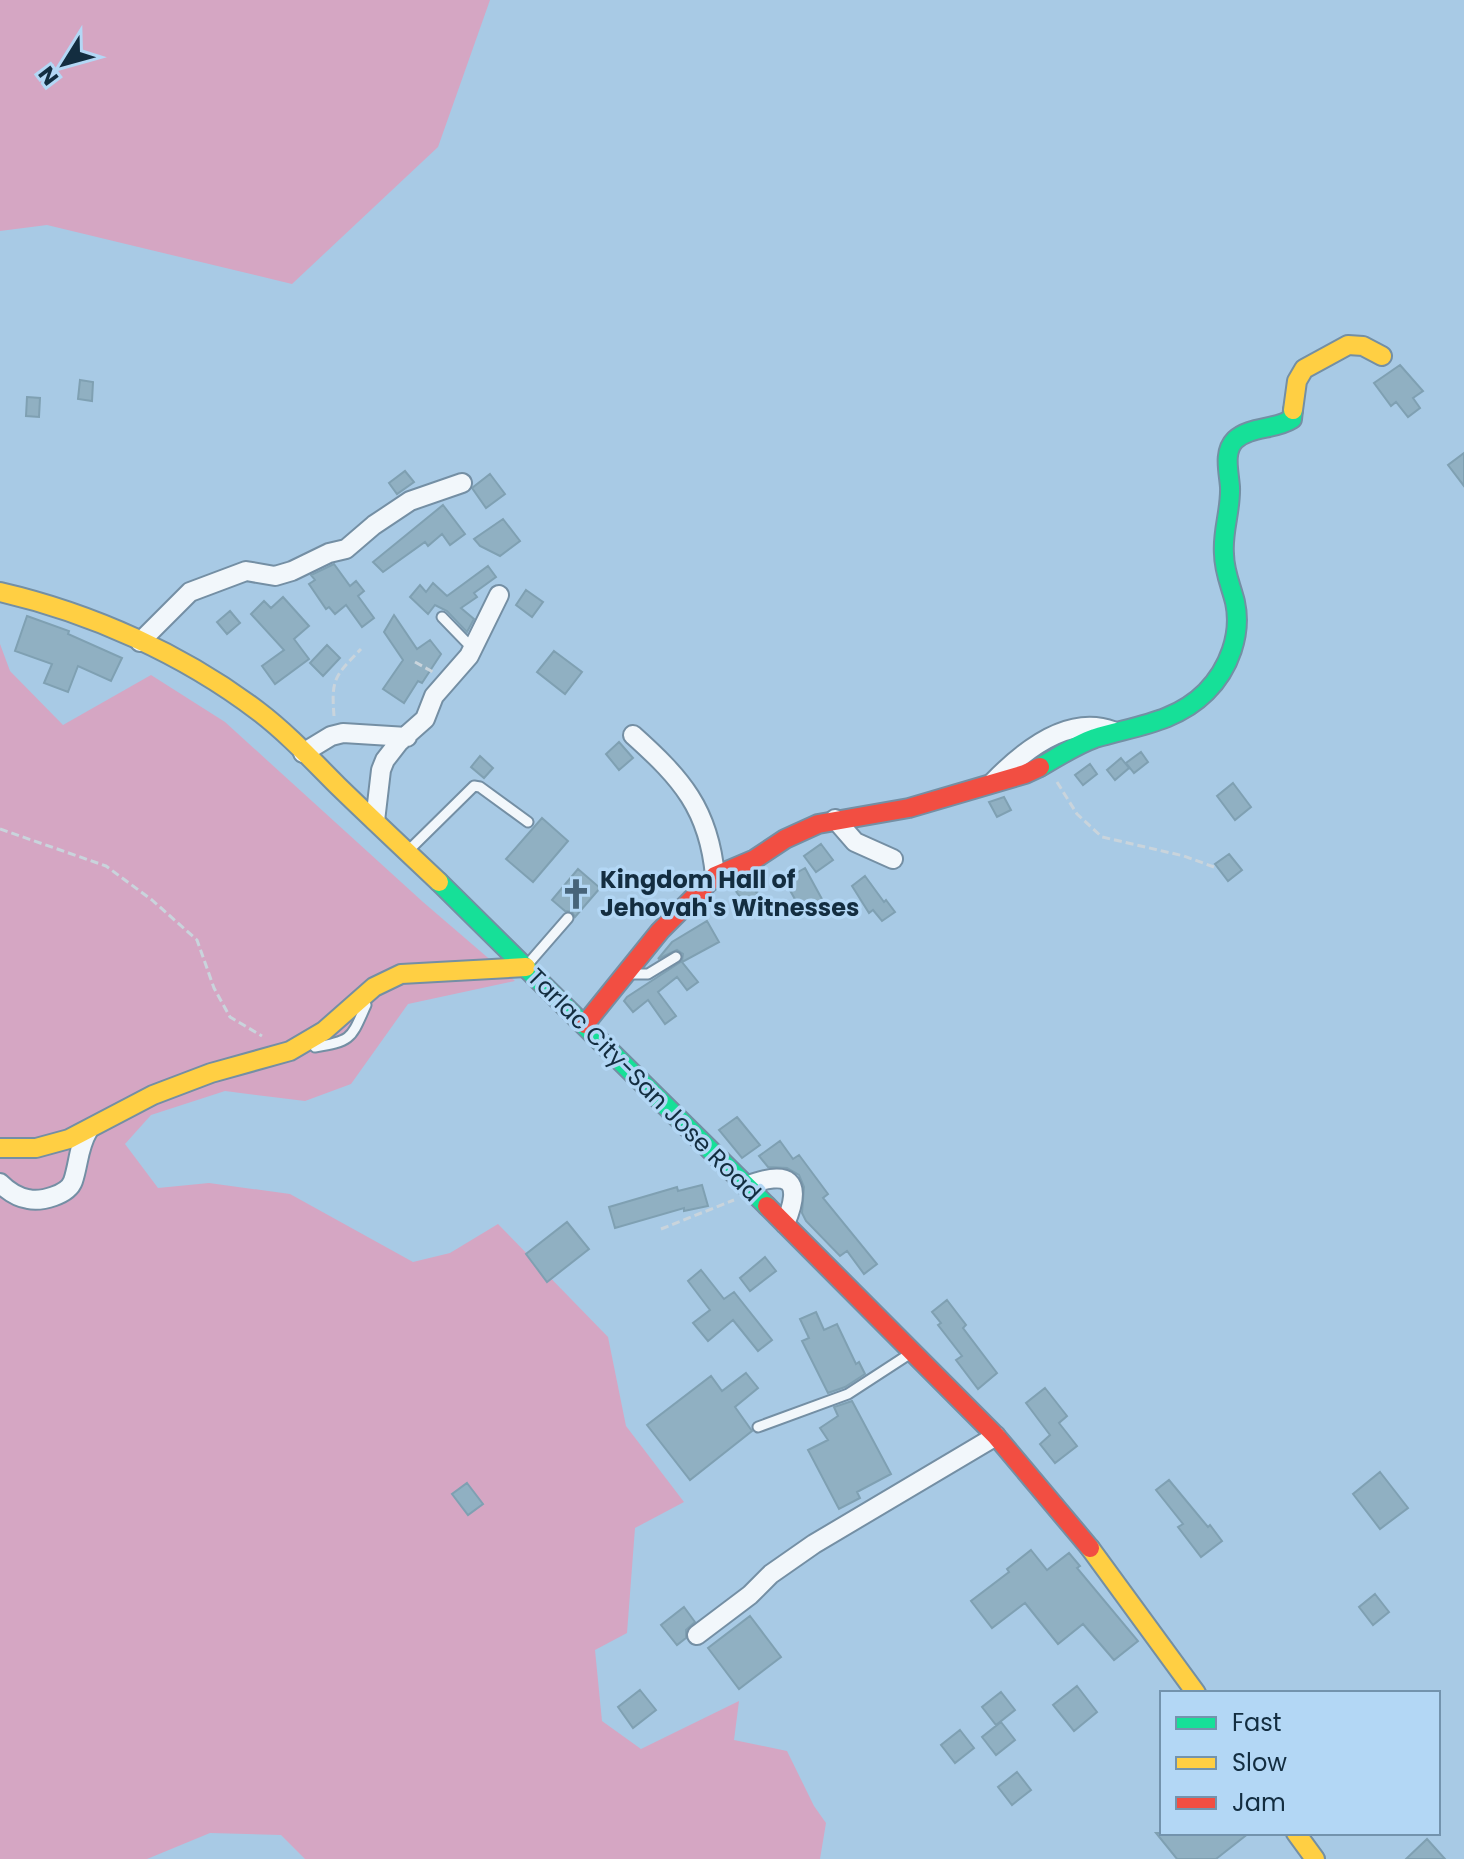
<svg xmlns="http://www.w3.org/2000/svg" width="1464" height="1859" font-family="Poppins,sans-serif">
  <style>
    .green { fill: #d5a6c3 }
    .building { fill: #90b0c2; stroke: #7fa0b2; stroke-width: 2 }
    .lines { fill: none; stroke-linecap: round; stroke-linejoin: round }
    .lane-casing { stroke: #748fa4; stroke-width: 13 }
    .street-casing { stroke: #748fa4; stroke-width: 22 }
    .fast-casing { stroke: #748fa4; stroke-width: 22 }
    .slow-casing { stroke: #748fa4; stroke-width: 22 }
    .jam-casing { stroke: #748fa4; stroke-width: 22 }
    .path { stroke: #c9d4dc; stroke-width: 3; stroke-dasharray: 8 4; stroke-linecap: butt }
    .lane { stroke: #f2f7fb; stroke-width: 9 }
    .street { stroke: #f2f7fb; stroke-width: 18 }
    .fast { stroke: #16e098; stroke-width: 18 }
    .slow { stroke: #ffcf43; stroke-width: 18 }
    .jam { stroke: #f24e42; stroke-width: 18 }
    .labels { text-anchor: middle; stroke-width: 7; stroke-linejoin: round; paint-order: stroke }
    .poi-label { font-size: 24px; font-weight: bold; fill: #132d40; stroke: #b3d7f5; text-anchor: start }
    .street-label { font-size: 24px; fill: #132d40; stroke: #b3d7f5 }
  </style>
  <rect width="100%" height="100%" fill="#a8cae5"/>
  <path class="green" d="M0,0H490L438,147L292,284L47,225L0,231Z
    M0,644L10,671L63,725L151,675L225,722L423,902L515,981L408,1004L351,1084L305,1101L225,1091L151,1115L125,1144L158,1188L209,1183L290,1194L413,1262L450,1253L498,1224L608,1337L626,1426L684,1502L635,1528L627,1633L595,1650L602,1721L641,1749L739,1701L734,1740L787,1751L814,1806L826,1823L820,1859H305L281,1835L210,1833L147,1859H0Z"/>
  <path class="building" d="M1400,365L1423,391L1413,398L1420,408L1408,417L1396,402L1391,406L1374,383Z
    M80,380L93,382L92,401L78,399Z
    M27,397L40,398L39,417L26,416Z
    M1464,453V486L1448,465Z
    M405,471L414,482L397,494L389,483Z
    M490,474L505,494L486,508L472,488Z
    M443,505L465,534L450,545L442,534L428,546L425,542L383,572L373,562Z
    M503,519L520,541L500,556L480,546L474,539Z
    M334,564L350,586L356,581L364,591L358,596L374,618L362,627L346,605L335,614L329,607L326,609L309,584L315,580L311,575Z
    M488,566L496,577L474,593L477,597L461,608L474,619L467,632L447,611L435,605L428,614L410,597L420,585L426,592L433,583L447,596Z
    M526,590L543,602L532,617L516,605Z
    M283,597L309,626L294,639L309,659L275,684L262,666L284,650L251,614L264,601L271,608Z
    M230,611L240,623L227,634L217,622Z
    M394,615L417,649L430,640L441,654L422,683L418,681L404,703L383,689L403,660L384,632Z
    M27,616L69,631L68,634L122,658L111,681L78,666L68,692L44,683L52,664L15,651Z
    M327,645L340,658L323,676L310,663Z
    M554,651L582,672L565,694L537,672Z
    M619,742L633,758L619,770L606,754Z
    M1141,752L1148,762L1134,773L1126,763Z
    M480,756L493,768L484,778L471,767Z
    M1121,758L1129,768L1115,780L1107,770Z
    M1090,764L1097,774L1083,785L1075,775Z
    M1233,783L1251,807L1235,820L1217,796Z
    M1004,797L1011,810L997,817L989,802Z
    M542,818L568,841L533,882L506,859Z
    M821,844L833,860L816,872L804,856Z
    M1229,854L1242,870L1228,881L1215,864Z
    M805,868L823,901L803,913L784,880Z
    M578,869L600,888L575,917L572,912L565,911L552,900Z
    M865,876L884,902L886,900L895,912L882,921L873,910L869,913L852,886Z
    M753,877L761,888L756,892L759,895L746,905L735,890Z
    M707,921L719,942L682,962L698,982L687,990L677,977L658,992L676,1016L665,1024L648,1000L633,1012L624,1001L627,997L682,961L683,954L677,950L658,959L672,942Z
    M737,1117L760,1145L742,1158L719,1130Z
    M780,1141L793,1159L799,1155L828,1194L823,1198L877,1264L864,1274L847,1251L840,1256L806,1221L802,1213L804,1187L799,1175L787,1168L768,1167L759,1156Z
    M702,1185L708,1206L684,1211V1208L615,1228L609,1207L677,1187L678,1191Z
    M567,1222L589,1249L547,1282L526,1254Z
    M765,1257L776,1271L750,1291L740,1278Z
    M701,1270L724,1299L734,1292L772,1340L758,1351L733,1320L708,1341L693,1323L710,1310L688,1281Z
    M947,1300L966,1325L963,1328L997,1373L978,1389L956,1360L962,1356L938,1325L941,1323L932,1312Z
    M816,1312L824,1330L837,1324L856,1364L859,1362L865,1374L845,1387L828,1393L802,1341L809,1338L800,1319Z
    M746,1373L758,1388L735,1407L752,1431L690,1480L647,1425L711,1376L722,1391Z
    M1045,1388L1067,1416L1059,1423L1077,1446L1055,1463L1040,1444L1050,1435L1026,1403Z
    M852,1401L891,1474L857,1492L860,1498L839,1509L808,1450L828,1440L820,1428L838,1416L834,1407Z
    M1380,1472L1408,1508L1380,1529L1353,1494Z
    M1169,1480L1208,1527L1210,1525L1222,1541L1201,1557L1178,1527L1183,1524L1156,1490Z
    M467,1483L483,1504L468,1515L452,1494Z
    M1031,1550L1047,1570L1069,1553L1080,1566L1077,1568L1138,1641L1114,1660L1083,1624L1058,1644L1025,1603L992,1628L971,1601L1009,1572L1007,1569Z
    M1375,1594L1389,1612L1373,1625L1359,1607Z
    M684,1607L695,1622L686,1630V1638L677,1645L661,1625Z
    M750,1616L781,1657L739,1689L708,1648Z
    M1077,1686L1097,1712L1074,1731L1053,1705Z
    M640,1690L656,1710L633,1728L618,1707Z
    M1001,1692L1015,1710L996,1725L982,1707Z
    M1001,1722L1015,1740L996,1755L982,1737Z
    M960,1730L974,1748L955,1763L941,1745Z
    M1017,1772L1031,1790L1012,1805L998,1787Z
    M1156,1833H1249L1216,1859H1177Z
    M1427,1839L1445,1859H1406Z"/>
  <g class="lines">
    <defs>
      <path id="lane" d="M442,617L473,649
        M408,851L474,786L480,787L528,822
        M528,964L568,918
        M632,974H648L676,957
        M315,1047C353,1041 351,1038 366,1005
        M758,1427L848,1394L911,1353"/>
      <path id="street" d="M140,642L190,592L246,571L275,576L292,571L329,553L346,549L374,525L410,501L462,483
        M633,735C681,778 709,809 715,876
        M303,753L331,736L343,733L407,737
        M993,782C1023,751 1068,714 1113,731
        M835,819L855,842L893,859
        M375,821L381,770L385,760L399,742L425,719L434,696L469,656L499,595
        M0,1183C7,1190 17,1197 28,1199C41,1202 68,1195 73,1181C79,1163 78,1148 88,1131
        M746,1186C789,1169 804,1180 785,1224
        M697,1635L750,1595L771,1574L814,1544L996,1436"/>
      <path id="fast" d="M1040,767C1058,757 1075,745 1095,738C1134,726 1175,723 1206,692C1229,669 1242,634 1235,602C1231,586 1224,571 1224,554C1222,532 1231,510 1230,487C1229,472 1223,452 1235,440C1250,426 1275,430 1292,419L1293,410
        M439,882L767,1206"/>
      <path id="slow" d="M1293,410L1297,381L1304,369L1348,345L1363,346L1382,356
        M0,592C91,613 183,654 258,711C287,733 312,760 338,786C371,818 405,850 439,882
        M0,1148H36L69,1139L153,1095L211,1073L290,1051L324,1031L374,987L401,974L526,967
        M1090,1548L1196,1693
        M1296,1833L1315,1859"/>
      <path id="jam" d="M585,1024L660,931L715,876L755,859L785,839L818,824L909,808L1025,774L1040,767
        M767,1206L996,1436L1090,1548"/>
    </defs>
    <use href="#lane" class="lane-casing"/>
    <use href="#street" class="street-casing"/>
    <use href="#fast" class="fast-casing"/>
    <use href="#slow" class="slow-casing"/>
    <use href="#jam" class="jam-casing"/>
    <path class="path" d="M415,662L433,672
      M334,716C331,678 335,676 361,649
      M1057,782L1077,814L1102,837L1184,856L1214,867
      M0,829L106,866L152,900L197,940L214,988L230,1017L262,1036
      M661,1229L734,1200"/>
    <use href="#lane" class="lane"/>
    <use href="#street" class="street"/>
    <use href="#fast" class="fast"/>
    <use href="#slow" class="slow"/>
    <use href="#jam" class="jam"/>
  </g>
  <defs>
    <symbol id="church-bare" viewBox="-9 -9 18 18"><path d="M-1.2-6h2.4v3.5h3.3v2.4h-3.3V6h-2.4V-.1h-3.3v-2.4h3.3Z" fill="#47647a" stroke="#b3d7f5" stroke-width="2.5" paint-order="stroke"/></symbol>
  </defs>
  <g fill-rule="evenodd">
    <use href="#church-bare" x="554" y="872" width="44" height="44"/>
  </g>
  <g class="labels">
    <g class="poi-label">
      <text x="600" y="888">Kingdom Hall of<tspan x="600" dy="28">Jehovah's Witnesses</tspan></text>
    </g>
    <g class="street-label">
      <text transform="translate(644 1085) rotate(45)" y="8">Tarlac City-San Jose Road</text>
    </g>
  </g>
  <rect x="1160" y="1691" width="280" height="144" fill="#b3d7f5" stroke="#7393ad" stroke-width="2"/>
  <rect x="1176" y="1717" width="40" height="12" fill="#16e098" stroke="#7393ad" stroke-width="2"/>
  <text x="1232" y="1731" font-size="24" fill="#132d40">Fast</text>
  <rect x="1176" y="1757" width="40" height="12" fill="#ffcf43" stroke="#7393ad" stroke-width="2"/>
  <text x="1232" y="1771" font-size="24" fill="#132d40">Slow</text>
  <rect x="1176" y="1797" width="40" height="12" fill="#f24e42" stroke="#7393ad" stroke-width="2"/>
  <text x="1232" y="1811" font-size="24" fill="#132d40">Jam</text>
  <g transform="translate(64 64) rotate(233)" stroke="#b3d7f5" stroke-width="6" paint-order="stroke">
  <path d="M0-6L14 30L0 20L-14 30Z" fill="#132d40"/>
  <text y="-12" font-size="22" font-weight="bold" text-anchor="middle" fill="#132d40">N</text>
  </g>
</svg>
